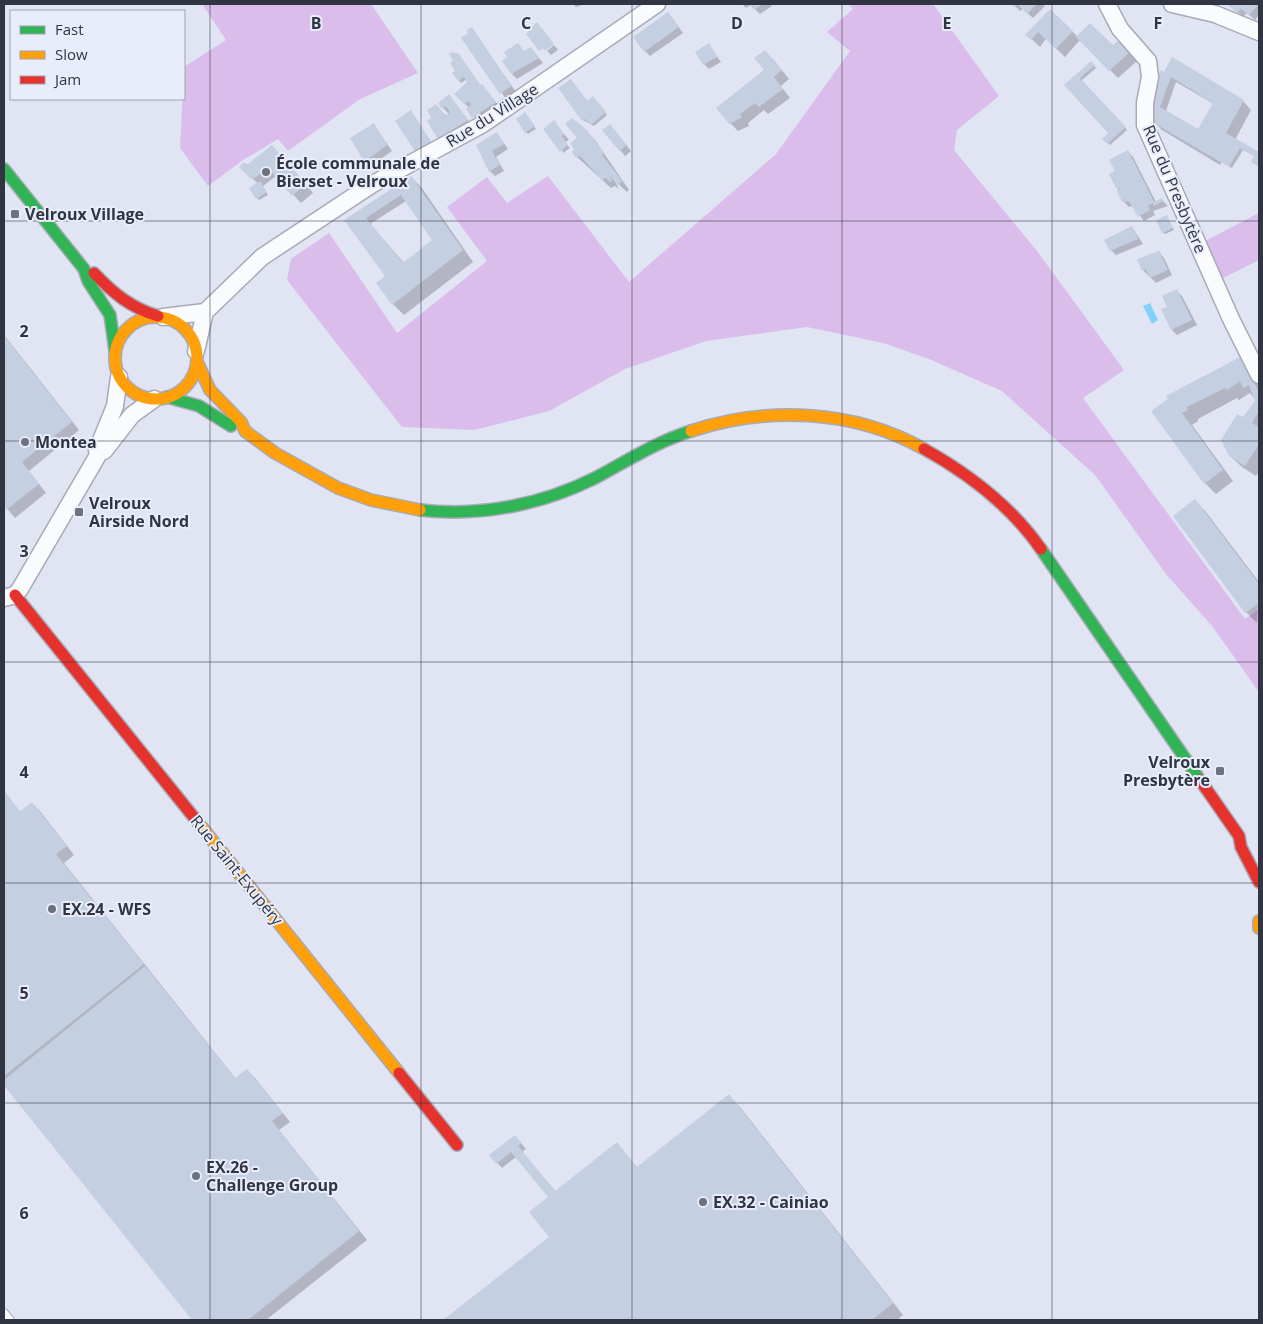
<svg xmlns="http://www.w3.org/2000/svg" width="1263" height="1324" font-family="'Open Sans',sans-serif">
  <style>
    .green { fill: #dabdeb }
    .water { fill: #81d2fb }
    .shadow { fill: #0003; fill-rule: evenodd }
    .building { fill: #c4cfe2; fill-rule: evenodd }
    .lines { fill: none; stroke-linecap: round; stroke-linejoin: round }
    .lane-casing { stroke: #a7aab7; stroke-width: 10 }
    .street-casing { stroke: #a7aab7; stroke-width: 19 }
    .fast-casing { stroke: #a7aab7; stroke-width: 14 }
    .slow-casing { stroke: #a7aab7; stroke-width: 14 }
    .jam-casing { stroke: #a7aab7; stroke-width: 14 }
    .lane { stroke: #fafbfd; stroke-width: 8 }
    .street { stroke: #fafbfd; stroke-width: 16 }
    .fast { stroke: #30b455; stroke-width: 11 }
    .slow { stroke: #ff9f0a; stroke-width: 11 }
    .jam { stroke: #e5322d; stroke-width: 11 }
    .grid { fill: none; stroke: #313441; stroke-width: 1; stroke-opacity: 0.55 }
    .poi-dot { fill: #6e727f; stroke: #e9edfb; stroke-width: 2 }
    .labels { text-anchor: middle; stroke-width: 4; stroke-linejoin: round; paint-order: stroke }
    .street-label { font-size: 16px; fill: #313441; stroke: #e9edfb }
    .poi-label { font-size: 16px; font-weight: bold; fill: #313441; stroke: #e9edfb; text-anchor: start }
    .grid-label { font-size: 16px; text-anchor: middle; font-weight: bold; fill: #313441; stroke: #e9edfb; stroke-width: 4; stroke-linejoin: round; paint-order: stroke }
  </style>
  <rect width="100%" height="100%" fill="#e0e4f3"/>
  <path class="green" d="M202,4H371L418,73L360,99L288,151L278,139L243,160L208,186L180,148L184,67L226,40Z
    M849,4H933L999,96L957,130L954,150L1037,251L1124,370L1083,398L1245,619L1259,609V692L1212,626L1166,574L1095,475L1002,391L929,359L883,343L807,327L706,341L625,369L549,411L474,430L402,427L287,280L291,259L329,233L397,333L487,261L447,207L487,177L507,203L548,176L629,282L776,154L850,51L827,32L853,9Z
    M1259,213V260L1221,279L1205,241Z"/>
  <path class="water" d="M1150,303L1158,320L1152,324L1143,306Z"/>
  <path class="shadow" d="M573,4H585L576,7Z
    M742,4H770L772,6L760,14L751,5L746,8Z
    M1013,4H1043L1045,6L1033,18L1023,9L1020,11Z
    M1229,4H1259V15L1255,20L1247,13L1243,17Z
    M1050,10L1078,37L1113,47L1119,42L1137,61L1118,78L1080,40L1065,57L1046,39L1040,47L1027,35Z
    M673,19L683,33L650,56L645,51Z
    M471,28L516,92L506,99L463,38L469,34Z
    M554,45L558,50L551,55L547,51Z
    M709,45L721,62L709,69L704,64Z
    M531,48L543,63L517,79L512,74L524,52Z
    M459,55L481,86L487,91L500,108L479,122L468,109L469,108L456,94L467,84V79L461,83L454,73L457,71Z
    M773,59L789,79L781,86L790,98L768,114L764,110L748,123L749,126L738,131L730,123Z
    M1091,62L1096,68L1081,81L1127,130L1110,145L1104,139L1110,133L1066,86Z
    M1161,72L1243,101L1251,110L1235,140L1259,153V167L1253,162L1256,157L1243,150L1232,168L1222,162L1220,165L1162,130L1153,121ZM1176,82L1214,104L1198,131L1166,111Z
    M571,80L588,102L595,100L607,115L594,126L583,120Z
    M449,96L472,125L444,143L439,138L433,118L436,105L446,116L449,114L443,108Z
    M411,112L435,148L421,155L416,150Z
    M527,116L536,129L528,134L526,132Z
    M554,122L569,140L565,142L570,148L563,153Z
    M374,125L392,151L372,165L367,162L372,164V162L364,159Z
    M604,130L615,131L631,151L625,156Z
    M586,131L595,140L629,190L627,192L615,181L619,189L615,186L611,188L577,157Z
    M497,134L508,149L496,157L504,171L495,176L490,171L478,145Z
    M1128,151L1133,157L1156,202L1161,199L1168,206L1153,211L1155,215L1144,221L1133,206L1129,207L1123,201L1117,187L1116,172Z
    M280,155L313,193L301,203L276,176L263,186L268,195L259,200L257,198L258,184L241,166Z
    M411,177L422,188L473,262L404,315L393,304L387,276L351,228ZM406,201L434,241L404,263L370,224Z
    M1167,217L1174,230L1165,234L1163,232Z
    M1132,227L1143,244L1116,255L1111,250Z
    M1159,252L1164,258L1172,275L1156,283L1143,270Z
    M1177,291L1182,296L1197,325L1177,335L1172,330L1163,310L1169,307Z
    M4,335L79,430L29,471L46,493L15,518L4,505Z
    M1242,358L1259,382V472L1256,476L1242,467L1230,456L1243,419L1256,401L1250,393L1239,400L1237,398L1198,419V421L1192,425L1233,481L1216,494L1205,483L1153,412Z
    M1195,501L1206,512L1259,582L1257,623L1246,612L1175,516Z
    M4,791L20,812L32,803L40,811L74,855L64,863L236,1079L247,1070L255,1078L290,1122L279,1130L367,1240L266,1320H193L4,1085Z
    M729,1096L740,1107L903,1315L897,1320H445L550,1237V1197L516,1157L502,1168L491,1156L520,1142L526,1149L522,1152L556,1192L616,1144L638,1168Z"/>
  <path class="building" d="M749,4H763L754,10Z
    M1011,4H1037L1027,14L1017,4L1014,7Z
    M1227,4H1259L1249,15L1241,9L1237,13Z
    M1050,9L1073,31L1056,49L1038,32L1031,40L1025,35Z
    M668,12L679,27L644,52L633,37Z
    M537,22L554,44L545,51L543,48L539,51L526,34Z
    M1090,23L1113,45L1119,40L1130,52L1109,71L1076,37Z
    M472,27L511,86L500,94L461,38L468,33L467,30Z
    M518,43L524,51L531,47L539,58L511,74L502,61L507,57L504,52Z
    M709,43L717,57L703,65L695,52Z
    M765,50L782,70L774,77L783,89L759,107L755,103L740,114L742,117L729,124L716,108L764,70L754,58Z
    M452,52L459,54L480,85L482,84L496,102L472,118L466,109L471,104L468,101L465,105L454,94L467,82L464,77L458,81L452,73L455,71L450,63L453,60L449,54Z
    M1172,57L1244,100L1226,133L1259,152V167L1251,162L1254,156L1240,148L1229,167L1152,122L1153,102L1158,83L1155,81L1161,70L1164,72ZM1171,77L1213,103L1198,129L1160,107Z
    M1091,61L1095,65L1080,78L1126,127L1107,144L1102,139L1108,133L1064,85Z
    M571,79L587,101L593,96L606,112L591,125L585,119L582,121L558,88Z
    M449,94L468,120L438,139L427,121L431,118L427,110L436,104L445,116L450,112L446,106L442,109L438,103Z
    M411,110L431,142L415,151L395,121Z
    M525,112L535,126L525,133L516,119Z
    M572,118L587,130L604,153L602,155L622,181L618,185L609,175L612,180L610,182L606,178L602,180L580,156L576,158L572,152L574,149L570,143L577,138L565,124Z
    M554,120L564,134L562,136L568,145L560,152L543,129Z
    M374,123L387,145L366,161L363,160L350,138Z
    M610,124L627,145L619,151L602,130Z
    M497,132L504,144L492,151L500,165L489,172L476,145Z
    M272,145L306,184L292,196L268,168L252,180L239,167L244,162L247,165Z
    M1128,150L1154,202L1162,198L1163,201L1154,206L1153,203L1148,206L1150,210L1138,217L1129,201L1122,202L1117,191L1120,188H1116L1109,174L1115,171L1109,160Z
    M411,176L463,250L392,305L376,283L385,276L344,220ZM401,195L432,240L403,263L366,218Z
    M260,181L267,192L256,199L249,188Z
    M1167,215L1173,228L1162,233L1156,220Z
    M1132,226L1138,239L1110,251L1104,240Z
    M1159,251L1168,270L1150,278L1146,269L1142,271L1137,259Z
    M1177,289L1192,320L1171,330L1161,309L1167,307L1162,296Z
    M4,336L72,422L22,462L39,484L6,510L4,507Z
    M1242,356L1259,393V411L1252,423L1259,427V444L1245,466L1229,456L1221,440L1237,414L1243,417L1255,401L1249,385L1243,388L1240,381L1227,390L1225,388L1187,407L1188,410L1182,413L1223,470L1204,484L1151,411L1168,399L1166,396Z
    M1195,499L1259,584V603L1245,613L1173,516Z
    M4,792L20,811L32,802L67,846L56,854L144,964L4,1076Z
    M145,966L235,1078L247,1069L283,1113L272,1121L359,1231L248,1320H192L4,1085V1080Z
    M729,1094L893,1303L872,1320H443L549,1237L529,1212L548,1197L511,1152L496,1164L489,1155L515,1135L522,1143L518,1146L555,1191L617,1142L637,1167Z"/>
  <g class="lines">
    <defs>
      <path id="lane" d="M4,1313L10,1320"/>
      <path id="street" d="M1107,4L1120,29L1148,61L1150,77L1145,103V125L1231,319L1259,375
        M1172,4L1215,14L1259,32
        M163,317L205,312
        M196,351L205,312L262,257L371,185L483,124L657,4
        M104,451L132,415L154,399
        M4,598L15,595L20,589L98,455L97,450L115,406L119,377"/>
      <path id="fast" d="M4,169L84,269L88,281L110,315L115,351
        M167,397L199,406L231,426
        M420,510C480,517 541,505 595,478C627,461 656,442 691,431
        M1041,549L1200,780"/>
      <path id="slow" d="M115 358a41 41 0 1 1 82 0a41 41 0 1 1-82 0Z
        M197,362L210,390L241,422L245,431L275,453L338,488L371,500L420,510
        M691,431C767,406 853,409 924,449
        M196,820L399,1073
        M1259,921V928"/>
      <path id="jam" d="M94,273C113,293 131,308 158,316
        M924,449C969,474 1011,506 1041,549
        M15,595L196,820
        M1200,780L1239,836L1241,847L1259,882
        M399,1073L457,1145"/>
    </defs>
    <use href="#lane" class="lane-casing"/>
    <use href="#street" class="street-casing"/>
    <use href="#fast" class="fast-casing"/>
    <use href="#slow" class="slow-casing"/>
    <use href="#jam" class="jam-casing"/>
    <use href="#lane" class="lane"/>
    <use href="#street" class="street"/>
    <use href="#fast" class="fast"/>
    <use href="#slow" class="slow"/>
    <use href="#jam" class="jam"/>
  </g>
  <path class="grid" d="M210,4V1320M421,4V1320M632,4V1320M842,4V1320M1052,4V1320M4,221H1259M4,441H1259M4,662H1259M4,883H1259M4,1103H1259"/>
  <g class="poi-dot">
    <circle cx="266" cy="172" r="5"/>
    <rect x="10" y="209" width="10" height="10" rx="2.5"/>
    <circle cx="25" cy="442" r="5"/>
    <rect x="74" y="507" width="10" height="10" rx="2.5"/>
    <rect x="1215" y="766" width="10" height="10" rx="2.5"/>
    <circle cx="52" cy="909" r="5"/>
    <circle cx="196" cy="1176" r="5"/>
    <circle cx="703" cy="1202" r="5"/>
  </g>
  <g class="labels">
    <g class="street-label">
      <text transform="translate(492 115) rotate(-32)" y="6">Rue du Village</text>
      <text transform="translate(1175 189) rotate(67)" y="6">Rue du Presbytère</text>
      <text transform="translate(237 870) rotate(51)" y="6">Rue Saint-Exupéry</text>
    </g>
    <g class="poi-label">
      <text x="276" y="169">École communale de<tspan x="276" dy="18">Bierset - Velroux</tspan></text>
      <text x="25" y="220">Velroux Village</text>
      <text x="35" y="448">Montea</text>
      <text x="89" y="509">Velroux<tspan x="89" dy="18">Airside Nord</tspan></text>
      <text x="1210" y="768" text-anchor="end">Velroux<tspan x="1210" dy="18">Presbytère</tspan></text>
      <text x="62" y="915">EX.24 - WFS</text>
      <text x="206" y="1173">EX.26 -<tspan x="206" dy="18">Challenge Group</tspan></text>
      <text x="713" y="1208">EX.32 - Cainiao</text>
    </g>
  </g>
  <g class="grid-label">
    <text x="316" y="29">B</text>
    <text x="526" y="29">C</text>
    <text x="737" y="29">D</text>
    <text x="947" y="29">E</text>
    <text x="1158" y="29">F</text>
    <text x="24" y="337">2</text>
    <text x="24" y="557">3</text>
    <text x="24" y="778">4</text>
    <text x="24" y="999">5</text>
    <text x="24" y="1219">6</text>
  </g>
  <rect width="1263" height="1324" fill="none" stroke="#313441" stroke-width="10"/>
  <rect x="10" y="10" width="175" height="90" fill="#e9edfb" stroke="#9fa3b1"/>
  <rect x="20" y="26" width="25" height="8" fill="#30b455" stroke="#9fa3b1"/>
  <text x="55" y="35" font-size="15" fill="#313441">Fast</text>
  <rect x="20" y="51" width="25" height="8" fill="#ff9f0a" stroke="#9fa3b1"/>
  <text x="55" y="60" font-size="15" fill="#313441">Slow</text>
  <rect x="20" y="76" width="25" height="8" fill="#e5322d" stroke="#9fa3b1"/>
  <text x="55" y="85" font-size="15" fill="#313441">Jam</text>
</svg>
